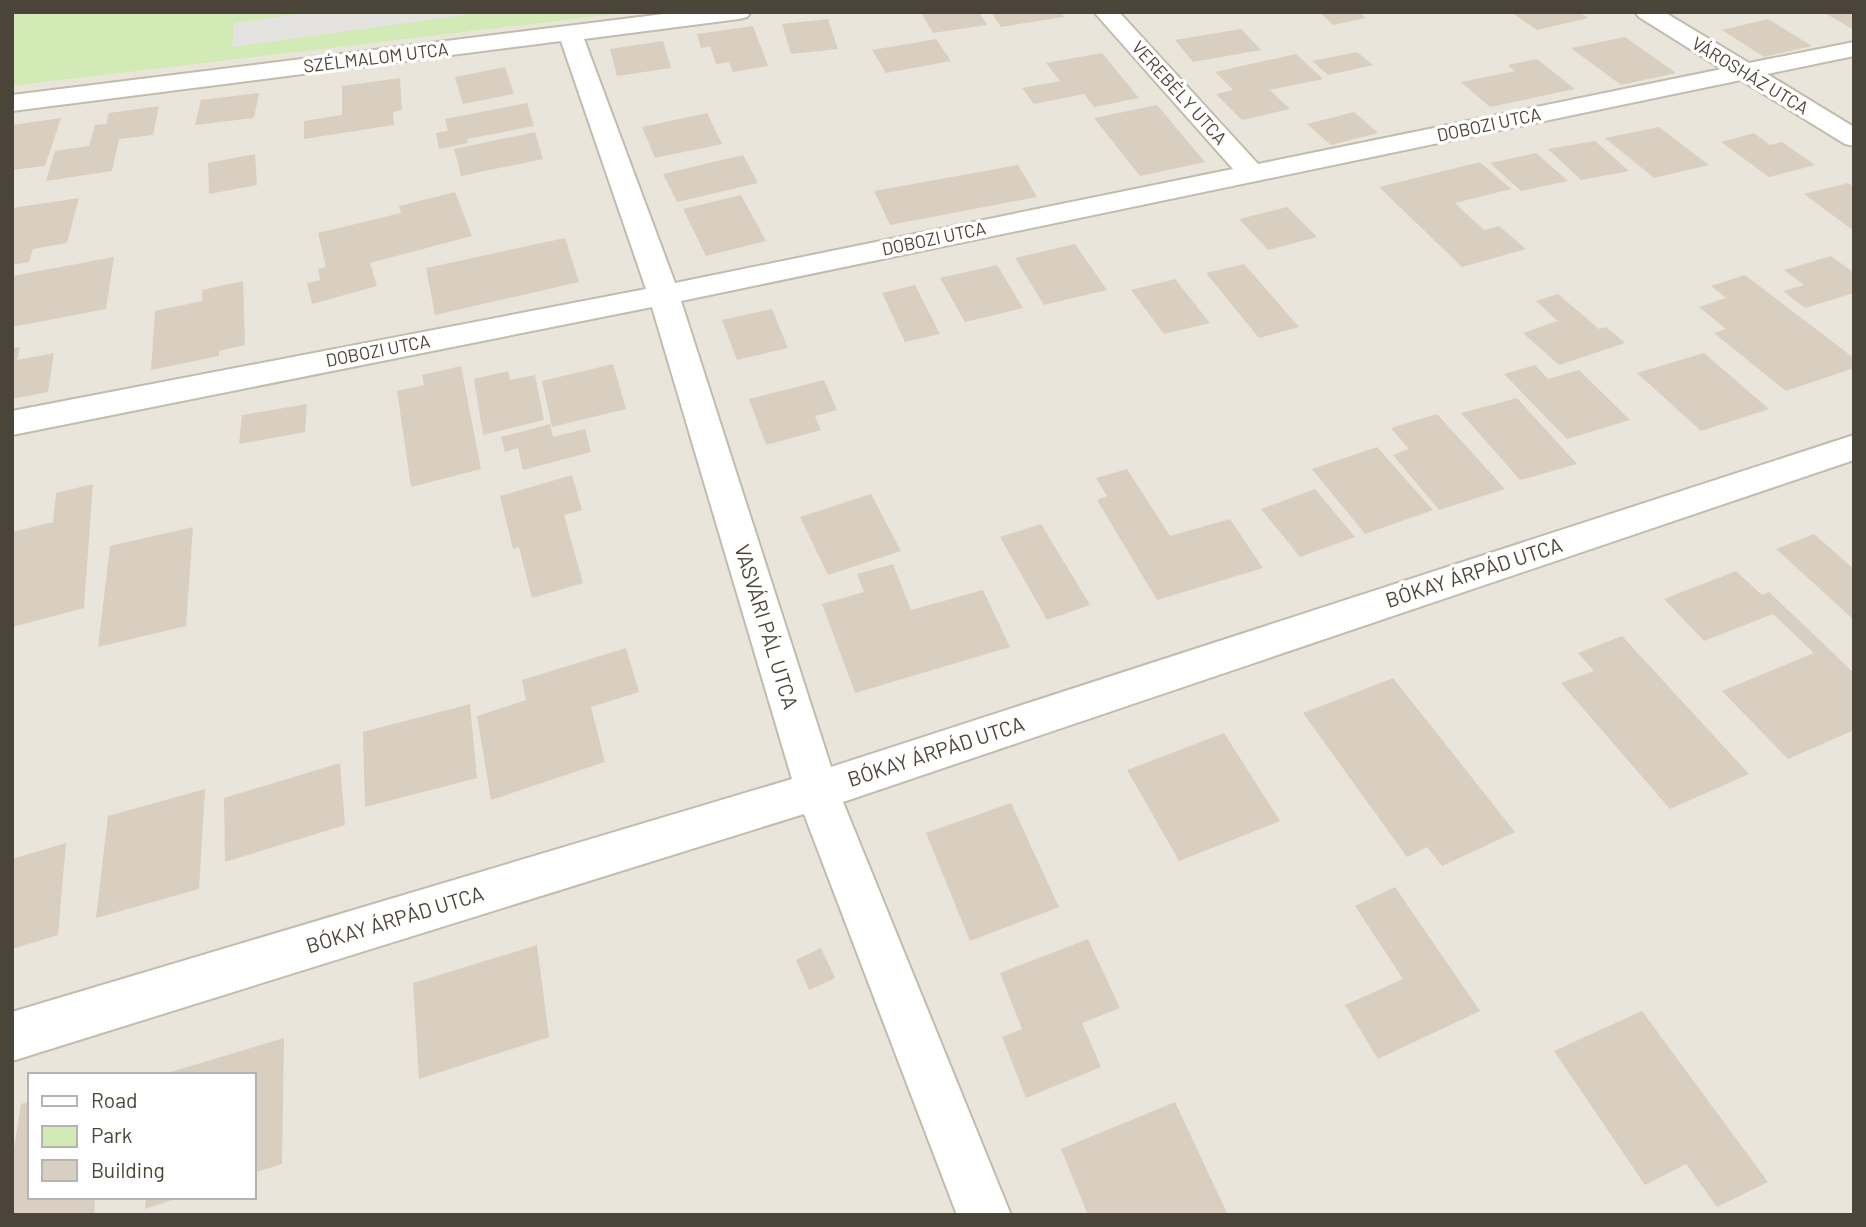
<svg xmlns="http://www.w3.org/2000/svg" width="1866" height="1227" font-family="Barlow,sans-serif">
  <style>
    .residential { fill: #eae5da; fill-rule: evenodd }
    .green { fill: #d2eab5 }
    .parking { fill: #e5e3e0 }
    .building { fill: #d8cfc1 }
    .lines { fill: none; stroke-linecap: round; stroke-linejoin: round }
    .street-casing { stroke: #c2bbae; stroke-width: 4 }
    .street { fill: #fff; fill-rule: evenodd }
    .labels { text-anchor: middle; stroke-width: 7; stroke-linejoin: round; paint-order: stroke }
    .far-street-label { font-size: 18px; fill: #4b4439; stroke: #fff }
    .street-label { font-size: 21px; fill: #4b4439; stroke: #fff }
  </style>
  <rect width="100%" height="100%" fill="#f6f3ec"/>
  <path class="residential" d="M634,12H1854V1215H12V86ZM30,1075H254V1197H30Z"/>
  <path class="green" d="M12,12H634L12,86Z"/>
  <path class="parking" d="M312,12H465V15L232,47L234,23Z"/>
  <path class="building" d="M921,12H979L987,25L933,33Z
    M991,12H1061L1064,17L1001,27Z
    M1319,12H1359L1366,18L1333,25Z
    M1511,12H1579L1588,18L1537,30Z
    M1823,12H1854V30Z
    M828,19L838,49L791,54L782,24Z
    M1768,19L1812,46L1764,57L1722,30Z
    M753,26L768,66L733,72L729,62L716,64L710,46L701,48L697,34Z
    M1241,29L1261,50L1193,62L1175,40Z
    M1625,37L1676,73L1621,85L1571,48Z
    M936,39L951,61L886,73L872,50Z
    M663,41L671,68L617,76L610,49Z
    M1357,52L1373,65L1328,75L1312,61Z
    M1102,53L1139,98L1094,107L1084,94L1034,104L1022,88L1060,81L1046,63Z
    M1296,54L1323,79L1270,90L1290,109L1242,120L1216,94L1233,90L1215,72Z
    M1537,59L1575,89L1490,107L1461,82L1515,71L1508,65Z
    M505,67L514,94L463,104L455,77Z
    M400,78L402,110L393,112L394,125L304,139V121L342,115V86Z
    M259,93L254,118L195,125L201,100Z
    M527,103L534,126L467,139L468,143L439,149L436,133L448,131L445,119Z
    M1157,105L1205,162L1140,176L1094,118Z
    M159,106L153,135L119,139L112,171L46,181L55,151L89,146L95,125L106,124L109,113Z
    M1354,112L1378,133L1331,145L1307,124Z
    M707,113L722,144L655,158L642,127Z
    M61,118L45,166L12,170V125Z
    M1659,127L1709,165L1654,178L1605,138Z
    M535,132L543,159L461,176L454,149Z
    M1754,133L1770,145L1782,142L1815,165L1769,177L1721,142Z
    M1595,141L1629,171L1581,180L1548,149Z
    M1536,153L1568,181L1521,191L1490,163Z
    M255,154L257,185L209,194L208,163Z
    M743,155L758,183L677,202L663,174Z
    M1480,162L1511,189L1455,203L1484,230L1499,226L1526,249L1462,267L1379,187Z
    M1018,165L1037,197L890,225L874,191Z
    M1848,183L1854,187V231L1804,194Z
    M455,192L472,236L370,263L377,286L312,304L307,283L320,280L318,269L326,267L318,233L401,213L399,206Z
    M741,195L766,241L706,256L683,209Z
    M79,198L67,243L33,249L29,262L12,265V208Z
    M1287,207L1317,237L1268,250L1239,219Z
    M565,238L579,282L435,315L426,268Z
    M1075,244L1107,290L1044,305L1015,258Z
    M1831,256L1854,273V293L1805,308L1783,291L1804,285L1784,270Z
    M114,257L106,309L12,327V276Z
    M1244,264L1299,327L1259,338L1206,273Z
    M997,265L1023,308L965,322L940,278Z
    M1745,275L1854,358V368L1786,391L1714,333L1726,329L1699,307L1726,298L1711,286Z
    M1175,279L1210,323L1164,334L1131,290Z
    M243,281L245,345L219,351V356L151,370L155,311L202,301V290Z
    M915,285L940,334L905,342L882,293Z
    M1558,294L1599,329L1606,327L1625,343L1559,365L1523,333L1557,321L1563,326L1536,301Z
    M772,309L788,348L737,360L722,320Z
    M20,347L17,360L54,353L48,392L12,399V348Z
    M1704,353L1769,409L1701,431L1637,373Z
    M613,364L626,409L552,427L542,381Z
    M1535,365L1548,379L1579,370L1630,420L1567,439L1504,374Z
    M461,366L481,469L411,487L397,391L424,385L422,375Z
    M508,371L510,380L535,375L544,420L483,435L474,379Z
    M824,380L837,410L815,416L821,430L766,445L749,399Z
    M1517,398L1577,464L1520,480L1461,413Z
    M307,404L305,432L239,444L242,415Z
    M1437,414L1505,489L1439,510L1393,455L1409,449L1391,428Z
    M550,424L553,437L585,429L591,452L523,470L518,448L505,452L501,437Z
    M1377,447L1433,510L1365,534L1312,469Z
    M1127,469L1170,536L1230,519L1263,568L1157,600L1097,500L1107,496L1096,478Z
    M572,475L582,510L564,515L583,583L532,598L519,547L513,549L500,496Z
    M93,484L84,608L12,627V532L53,522L56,493Z
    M1315,489L1355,537L1300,557L1261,509Z
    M871,494L901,551L828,575L800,517Z
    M1041,524L1090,605L1047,620L1000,537Z
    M193,527L186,626L98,647L110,546Z
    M1814,534L1854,569V620L1776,549Z
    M893,564L911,610L983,590L1010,647L855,693L822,604L864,592L857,574Z
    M1736,571L1762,595L1769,592L1854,673V730L1788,759L1722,691L1814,653L1773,614L1704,641L1664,599Z
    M1622,636L1749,774L1670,809L1561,683L1594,671L1578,653Z
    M626,648L639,692L591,707L605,762L491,800L477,716L526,700L522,680Z
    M1393,678L1515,832L1442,866L1427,847L1407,857L1303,713Z
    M470,704L477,778L365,807L363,732Z
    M1224,733L1280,821L1179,861L1127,770Z
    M340,763L345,825L225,862L224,798Z
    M205,789L199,889L96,918L108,816Z
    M1011,803L1059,907L970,941L926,833Z
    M66,843L58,935L12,949V859Z
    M1395,887L1480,1011L1378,1059L1345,1005L1403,979L1355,906Z
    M1088,939L1120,1008L1082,1023L1101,1067L1026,1098L1002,1037L1022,1029L1000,973Z
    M537,945L549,1037L419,1079L413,983Z
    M821,948L835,978L809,990L796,960Z
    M1642,1011L1768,1182L1717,1207L1686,1164L1645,1185L1554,1051Z
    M284,1038L282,1164L254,1173V1075L164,1074Z
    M30,1101V1197H95L94,1215H12V1161L21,1104Z
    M1175,1102L1228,1215H1088L1061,1149Z
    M146,1197H178V1198L145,1209Z"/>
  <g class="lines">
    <defs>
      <path id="street" d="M680,12H751L747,17L739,19L584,39L675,283L1233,169L1094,12H1119L1258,164L1722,69L1639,17L1635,12H1664L1749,63L1854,42V56L1767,74L1854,127V146L1845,144L1741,80L681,301L831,767L1854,435V460L843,802L1011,1215H957L804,814L12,1061V1012L792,779L652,307L12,435V411L646,289L561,41L12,111V95Z"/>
    </defs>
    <use href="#street" class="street-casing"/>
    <use href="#street" class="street"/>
  </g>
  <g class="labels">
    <g class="far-street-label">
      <text transform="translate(376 58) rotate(-7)" y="6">SZÉLMALOM UTCA</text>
      <text transform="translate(1750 76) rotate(31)" y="6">VÁROSHÁZ UTCA</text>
      <text transform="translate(1179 93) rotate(48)" y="6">VEREBÉLY UTCA</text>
      <text transform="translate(1489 125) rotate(-12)" y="6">DOBOZI UTCA</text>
      <text transform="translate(934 239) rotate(-12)" y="6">DOBOZI UTCA</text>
      <text transform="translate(378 351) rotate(-11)" y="6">DOBOZI UTCA</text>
    </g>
    <g class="street-label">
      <text transform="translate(1474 573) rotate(-18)" y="7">BÓKAY ÁRPÁD UTCA</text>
      <text transform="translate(766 627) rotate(73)" y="7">VASVÁRI PÁL UTCA</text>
      <text transform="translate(936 752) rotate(-18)" y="7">BÓKAY ÁRPÁD UTCA</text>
      <text transform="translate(395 920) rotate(-17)" y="7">BÓKAY ÁRPÁD UTCA</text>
    </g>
  </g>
  <rect width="1866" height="1227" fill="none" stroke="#4b4439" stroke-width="28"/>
  <rect x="28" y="1073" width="228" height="126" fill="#ffffff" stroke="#b7b4b0" stroke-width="2"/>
  <rect x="42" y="1096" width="35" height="10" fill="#ffffff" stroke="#b7b4b0" stroke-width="2"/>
  <text x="91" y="1108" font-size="21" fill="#4b4439">Road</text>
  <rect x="42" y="1126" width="35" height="21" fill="#d2eab5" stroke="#b7b4b0" stroke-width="2"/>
  <text x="91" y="1143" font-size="21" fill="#4b4439">Park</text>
  <rect x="42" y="1160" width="35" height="21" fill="#d8cfc1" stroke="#b7b4b0" stroke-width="2"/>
  <text x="91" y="1178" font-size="21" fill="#4b4439">Building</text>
</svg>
